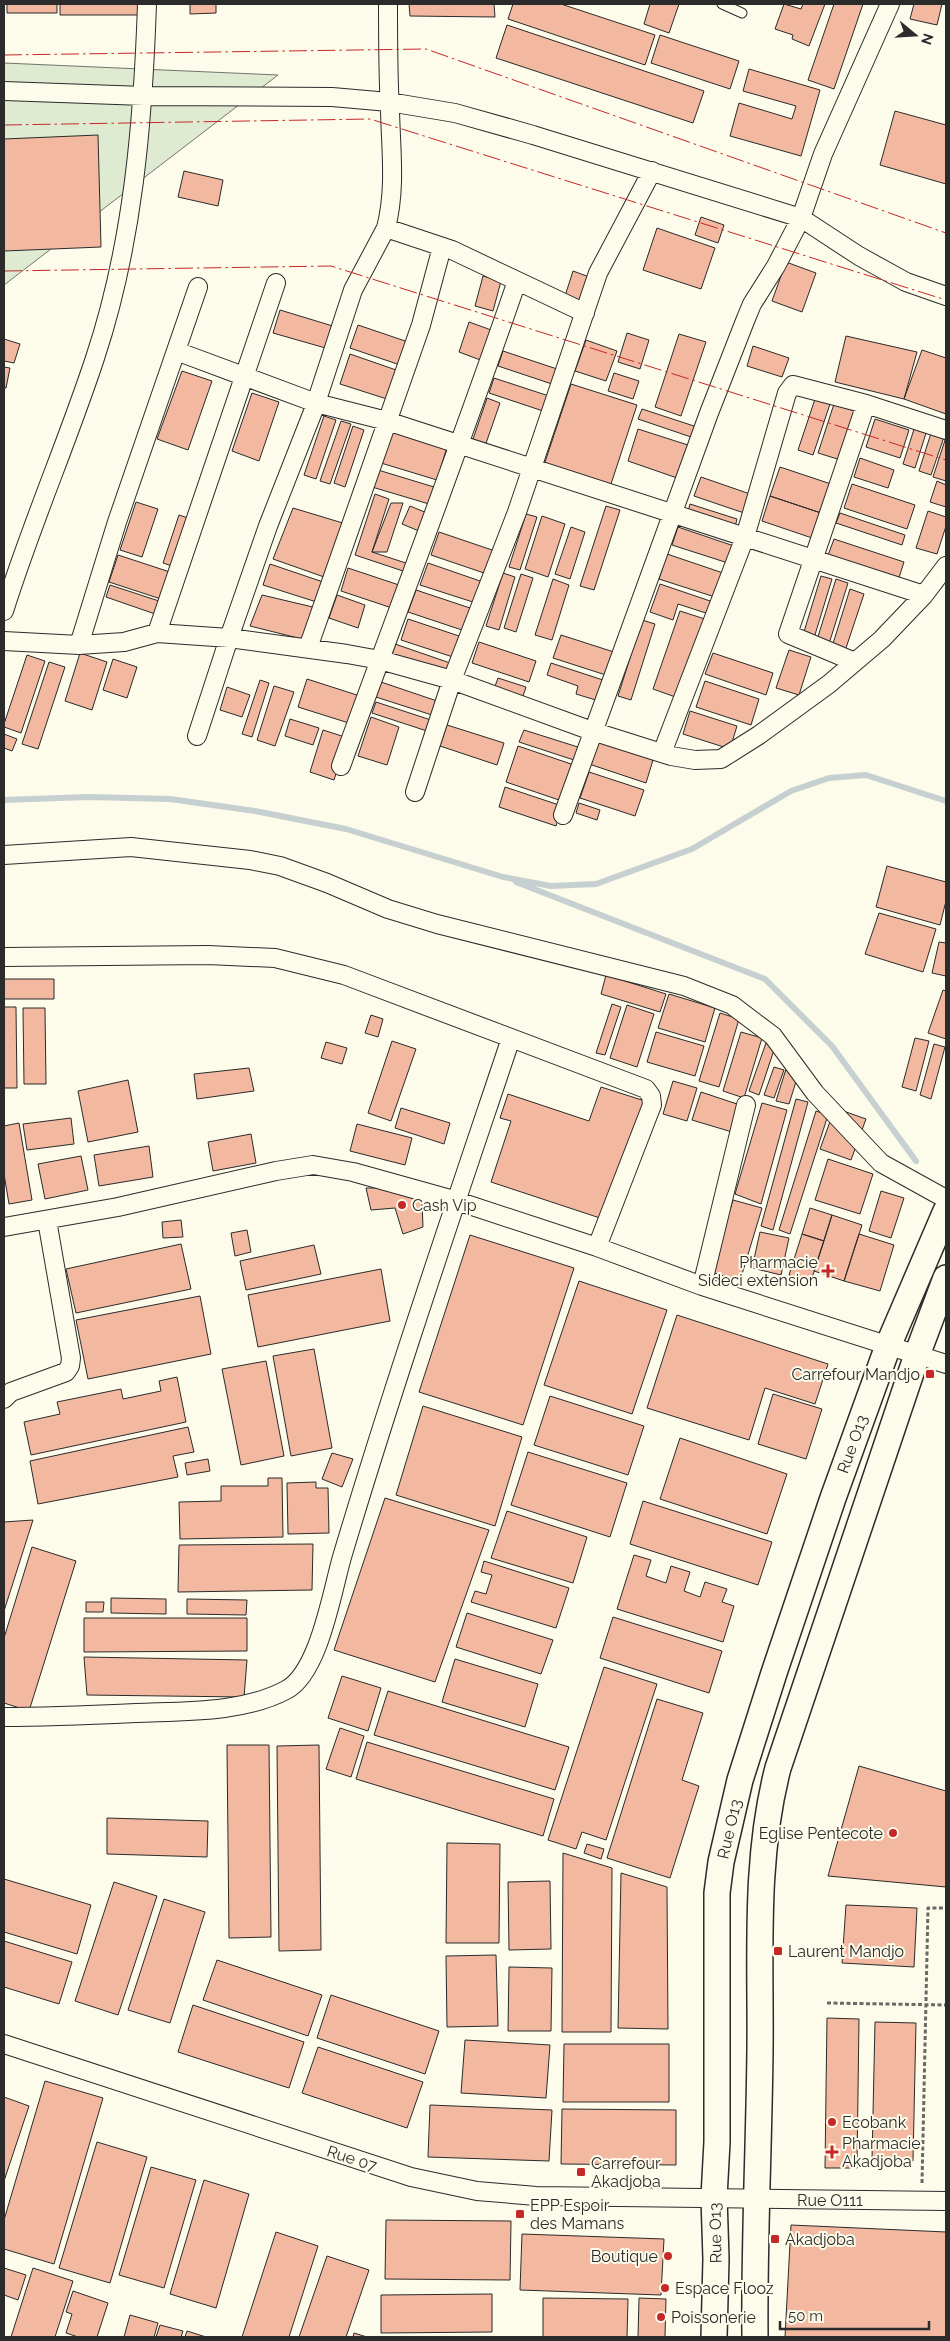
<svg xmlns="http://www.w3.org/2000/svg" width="950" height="2341" font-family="Raleway,sans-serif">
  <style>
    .green { fill: #deebd1; stroke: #74746e }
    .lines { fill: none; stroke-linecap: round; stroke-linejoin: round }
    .stream { stroke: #c7d0d0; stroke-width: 6 }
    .building { fill: #f2b8a0; stroke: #2b2b2b }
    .lane-casing { stroke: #2b2b2b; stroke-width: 11 }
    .street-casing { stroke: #2b2b2b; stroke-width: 20 }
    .secondary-casing { stroke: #2b2b2b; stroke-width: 28 }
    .path { stroke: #6a6964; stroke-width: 3; stroke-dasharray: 4 2.5; stroke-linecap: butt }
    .lane { stroke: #fdfbea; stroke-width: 9 }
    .street { stroke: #fdfbea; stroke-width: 18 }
    .secondary { stroke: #fdfbea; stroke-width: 25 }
    .power { stroke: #c62828; stroke-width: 1; stroke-dasharray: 18 4 2.5 4; stroke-linecap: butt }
    .poi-dot { fill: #c62828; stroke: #fdfbea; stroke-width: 2 }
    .labels { text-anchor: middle; stroke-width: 4; stroke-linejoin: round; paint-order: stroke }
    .poi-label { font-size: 16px; fill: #2b2b2b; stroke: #fdfbea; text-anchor: start }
    .street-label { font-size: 16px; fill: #2b2b2b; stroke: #fdfbea }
  </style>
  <rect width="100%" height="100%" fill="#fdfbea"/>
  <path class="green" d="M4,63L278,75L4,285Z"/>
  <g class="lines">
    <path class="stream" d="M4,800L88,797L170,799L255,811L346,829L503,877L551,886L596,884L692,849L791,791L829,778L866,775L946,801
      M516,882L765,979L832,1046L916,1161"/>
  </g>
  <path class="building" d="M7,4H57V13H7Z
    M60,4H145V15H60Z
    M190,4H216V13L190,14Z
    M409,4H494L495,17L410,16Z
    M513,4H561L655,35L645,65L508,19Z
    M650,4H679L669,33L644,24Z
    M784,4L801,9L803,4H825L809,46L792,39L793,35L775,29Z
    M834,4H863L834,89L808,80Z
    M914,4H942L937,25L910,19Z
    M507,25L704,91L693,123L496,58Z
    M660,35L739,61L730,89L651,63Z
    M749,69L820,90L801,156L730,136L739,103L792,119L796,106L743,91Z
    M895,111L946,125V184L880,165Z
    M98,135L101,247L4,251V139Z
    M184,171L223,180L218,206L178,197Z
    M701,217L724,225L718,243L695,235Z
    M657,228L715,248L701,289L643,270Z
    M786,262L816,273L802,312L772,301Z
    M573,271L592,278L584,303L565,296Z
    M483,276L501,281L493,311L475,306Z
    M280,310L336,327L329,349L273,333Z
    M469,322L494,331L483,361L459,352Z
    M358,325L414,344L406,367L350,348Z
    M627,333L649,340L640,369L618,362Z
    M679,334L706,342L681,416L655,407Z
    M846,336L917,352L904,399L835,382Z
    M4,339L20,344L14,363L4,361Z
    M586,340L617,351L606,381L575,371Z
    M753,346L789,358L782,377L747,366Z
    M922,350L946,358V414L904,399Z
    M503,351L560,370L555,385L498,366Z
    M350,354L399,371L390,400L340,384Z
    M4,367L10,368L6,388H4Z
    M182,371L212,381L188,450L157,439Z
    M614,373L639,381L633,399L608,391Z
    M494,378L555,398L549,413L489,393Z
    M571,384L637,405L609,490L543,468Z
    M252,393L279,402L259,461L232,451Z
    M487,398L500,403L484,449L471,445Z
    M815,399L830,404L813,455L798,450Z
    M834,404L863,414L847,462L818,453Z
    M642,409L697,427L694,438L638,419Z
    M324,416L336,420L316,479L304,475Z
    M875,419L909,430L900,458L866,447Z
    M341,421L351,424L330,484L320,481Z
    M353,426L364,430L345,487L334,483Z
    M915,426L927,430L915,468L903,464Z
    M638,429L691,446L680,479L628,461Z
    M391,430L447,447L437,480L381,463Z
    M932,430L945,434L931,475L919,471Z
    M946,437V481L933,477Z
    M860,458L894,470L888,488L854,477Z
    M780,467L834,485L824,514L770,496Z
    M378,470L434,487L429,504L372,487Z
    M701,477L753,495L747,514L694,496Z
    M937,481L946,485V507L930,502Z
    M852,484L915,505L907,529L844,508Z
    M375,494L389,499L372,552L409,564L406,572L355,555Z
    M770,496L824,514L815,539L762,521Z
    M136,502L158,509L142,557L120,550Z
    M391,503H403L387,552H372Z
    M690,504L737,519L735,527L688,512Z
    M410,506L427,513L419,531L402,524Z
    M606,506L620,510L594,590L580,586Z
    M293,508L346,524L327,578L273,559Z
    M928,511L946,517V526L937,554L916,548Z
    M840,513L905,535L902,545L836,523Z
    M526,514L537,517L520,570L509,567Z
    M179,515L191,519L175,567L163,563Z
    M542,516L565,524L548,577L525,569Z
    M571,527L585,532L570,579L555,574Z
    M678,527L737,547L731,564L672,545Z
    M439,532L495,551L487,574L431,555Z
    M834,539L904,562L894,593L823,569Z
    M667,554L726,574L718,598L659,579Z
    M118,555L173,573L164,600L109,582Z
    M428,563L483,582L476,603L420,585Z
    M270,564L329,584L323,604L263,585Z
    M348,568L402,586L395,609L341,591Z
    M503,573L515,577L499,630L486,626Z
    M521,574L533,578L516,632L504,628Z
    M821,576L832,579L814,638L803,635Z
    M553,579L569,585L552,640L535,635Z
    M836,579L848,583L828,647L816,643Z
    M660,584L716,603L712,615L678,604L673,620L650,612Z
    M110,585L162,602L158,615L106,597Z
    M850,589L864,594L844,654L831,650Z
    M416,590L473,609L465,631L408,612Z
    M262,595L317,608L306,640L250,626Z
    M337,595L365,605L358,628L329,618Z
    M680,611L708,620L681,699L653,689Z
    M408,619L462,637L456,658L401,640Z
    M642,620L655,624L631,700L618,696Z
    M561,635L617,653L609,676L553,658Z
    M479,642L536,661L529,682L472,663Z
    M395,644L453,664L450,674L392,655Z
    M789,650L811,657L799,695L776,688Z
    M80,653L107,662L92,710L65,701Z
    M713,653L773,673L766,695L705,674Z
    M27,655L45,661L21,733L4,727V724Z
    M113,659L137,667L127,698L103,690Z
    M49,662L65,667L38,749L22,744Z
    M551,663L606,681L599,701L576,694L578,686L547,675Z
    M498,678L526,687L522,699L494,689Z
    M307,679L360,696L352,724L298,707Z
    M260,680L269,683L252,737L242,734Z
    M705,681L759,699L751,725L696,707Z
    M381,682L440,702L435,716L376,697Z
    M274,686L294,692L275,746L257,740Z
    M227,687L250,695L242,717L220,710Z
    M376,702L434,721L430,732L372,713Z
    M690,711L737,726L730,749L683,734Z
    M371,717L399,727L387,765L358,756Z
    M290,719L319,728L313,745L285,736Z
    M447,725L504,743L497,765L440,746Z
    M323,730L348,738L334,780L310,772Z
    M524,730L581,748L577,761L519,742Z
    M4,734L17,739L12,751L4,748Z
    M597,741L653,760L646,783L589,764Z
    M518,746L574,765L562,801L506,782Z
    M589,772L644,790L635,816L580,798Z
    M505,787L562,806L556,826L499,807Z
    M579,803L600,810L597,820L576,813Z
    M887,866L946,882V901L940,925L876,907Z
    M879,913L936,929L923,972L865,954Z
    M939,942L946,943V976L932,973Z
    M606,975L666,994L660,1012L601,994Z
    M4,979H54V999H4Z
    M943,990L946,991V1039L928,1033Z
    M669,994L715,1008L705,1042L658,1028Z
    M612,1004L621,1007L605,1055L596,1053Z
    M627,1005L654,1014L637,1067L610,1058Z
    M4,1007H16L17,1088H4Z
    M23,1008H45L46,1084H24Z
    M720,1013L739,1019L719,1087L699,1081Z
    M371,1015L383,1019L378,1037L365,1033Z
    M656,1032L704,1046L695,1076L647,1062Z
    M741,1032L762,1038L744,1098L723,1091Z
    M915,1038L929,1041L916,1091L902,1087Z
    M392,1041L416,1049L391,1121L368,1113Z
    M326,1042L347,1048L342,1064L321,1058Z
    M766,1043L775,1047L759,1095L749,1091Z
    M934,1044L945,1047L931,1099L920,1095Z
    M774,1067L784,1070L774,1098L764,1095Z
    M249,1068L254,1091L197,1099L194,1074Z
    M786,1069L799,1072L789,1104L776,1101Z
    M128,1080L138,1132L88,1142L78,1091Z
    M673,1081L697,1088L687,1121L663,1114Z
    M601,1087L645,1101L606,1220L491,1182L511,1121L500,1118L508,1094L589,1121Z
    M701,1092L740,1105L732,1132L692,1120Z
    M796,1099L808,1102L773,1230L761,1226Z
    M762,1103L787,1110L761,1204L735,1194Z
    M401,1108L450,1123L444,1144L395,1128Z
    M835,1108L866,1119L851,1160L820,1149Z
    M816,1111L828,1115L790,1234L779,1230Z
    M71,1118L74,1144L27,1150L23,1124Z
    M19,1123L32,1200L9,1204L4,1174V1126Z
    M357,1124L412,1138L405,1165L350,1151Z
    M251,1134L256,1163L213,1171L208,1142Z
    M149,1146L153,1177L99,1186L94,1155Z
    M81,1156L88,1190L45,1199L38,1164Z
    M828,1159L873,1174L860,1214L815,1200Z
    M366,1188H385L422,1201L423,1227L403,1234L395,1208L371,1210Z
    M881,1191L904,1198L891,1238L869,1231Z
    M733,1200L762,1208L740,1281L711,1272Z
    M810,1208L832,1215L824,1241L802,1234Z
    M832,1215L862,1225L844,1281L814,1271Z
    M181,1220L183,1237L163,1238L162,1222Z
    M247,1230L251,1252L235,1256L231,1233Z
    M760,1232L789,1238L781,1275L752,1268Z
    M802,1234L824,1241L811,1281L789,1275Z
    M859,1234L894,1245L880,1291L844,1281Z
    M470,1235L574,1268L523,1425L419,1392Z
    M181,1244L191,1289L76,1313L66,1269Z
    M314,1245L321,1274L246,1290L240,1261Z
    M381,1269L390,1321L258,1347L248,1295Z
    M579,1281L667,1310L632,1414L544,1385Z
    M200,1296L211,1354L88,1379L76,1320Z
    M677,1315L828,1364L815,1404L765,1388L749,1440L647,1408Z
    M314,1349L332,1448L291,1456L273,1356Z
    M266,1361L284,1456L241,1465L222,1369Z
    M177,1377L186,1422L31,1455L24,1422L60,1414L57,1402L121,1389L123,1399L161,1391L159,1381Z
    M773,1394L822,1409L806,1459L758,1444Z
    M550,1396L644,1426L628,1475L534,1445Z
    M423,1406L522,1437L495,1526L396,1495Z
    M188,1427L194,1452L173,1456L178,1477L38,1504L30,1461Z
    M680,1438L787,1474L767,1534L660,1499Z
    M528,1452L627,1483L610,1537L511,1505Z
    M332,1453L353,1459L342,1487L322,1479Z
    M208,1459L210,1471L187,1475L185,1463Z
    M268,1478H282L283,1537L180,1539L179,1502L221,1501V1486H268Z
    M316,1482V1488H328L329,1533L288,1534L287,1483Z
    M385,1498L489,1530L435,1682L334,1650Z
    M643,1501L772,1542L758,1585L630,1544Z
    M507,1511L587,1537L573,1583L491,1558Z
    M33,1520L4,1611V1522Z
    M313,1544L312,1590L178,1592L179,1545Z
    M32,1547L76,1561L29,1711L4,1703V1638Z
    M634,1555L651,1560L646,1576L666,1583L671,1566L690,1572L684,1591L700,1597L705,1582L727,1589L722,1602L734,1606L723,1642L617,1609Z
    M484,1561L569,1588L556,1628L471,1602L475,1591L486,1594L492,1575L481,1572Z
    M111,1598L166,1599V1614L111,1613Z
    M187,1599L247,1600L246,1615L187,1614Z
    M86,1602H104L103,1612H86Z
    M467,1613L553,1640L541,1674L456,1647Z
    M613,1617L722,1651L709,1693L600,1658Z
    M84,1618H247V1651L84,1652Z
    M84,1657L247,1660L244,1697L87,1695Z
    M455,1659L538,1684L525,1727L442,1702Z
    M604,1667L657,1684L606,1840L582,1832L576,1849L548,1840Z
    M342,1676L381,1688L368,1731L328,1718Z
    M388,1691L569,1747L555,1790L374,1735Z
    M657,1699L703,1713L682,1780L699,1786L670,1878L607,1858Z
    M340,1728L364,1736L351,1777L326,1769Z
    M367,1742L554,1799L543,1836L356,1779Z
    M227,1745H269L271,1937L229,1938Z
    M319,1745L321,1950L279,1951L277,1746Z
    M859,1766L946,1791V1887L828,1876Z
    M107,1818L208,1821L207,1857L107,1854Z
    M447,1843L500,1844L499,1943H446Z
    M587,1844L604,1849L601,1859L584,1853Z
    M563,1853L612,1868L611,2032H562Z
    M621,1873L667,1887L668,2029L618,2028Z
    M4,1879L91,1905L77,1954L4,1932Z
    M550,1881L551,1949L509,1950L508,1882Z
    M114,1882L157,1896L118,2015L75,2001Z
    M164,1899L205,1912L170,2023L128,2010Z
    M846,1905L917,1908L914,1967L842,1963Z
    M4,1941L72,1962L59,2004L4,1987Z
    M496,1955L498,2026L447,2027L446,1956Z
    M217,1960L322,1995L308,2036L203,2000Z
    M509,1967L552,1968L551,2031H508Z
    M331,1995L439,2031L425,2074L317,2038Z
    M193,2005L304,2042L289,2088L178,2052Z
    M827,2018L859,2019L857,2168H825Z
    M875,2022L916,2023L913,2161L872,2160Z
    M465,2040L550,2045L546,2098L461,2093Z
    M564,2044H669V2102H563Z
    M318,2047L423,2082L407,2128L302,2093Z
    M45,2081L103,2098L54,2264L4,2249V2220Z
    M4,2097L29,2106L4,2181Z
    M430,2105L552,2110L549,2161L428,2157Z
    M562,2109L676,2110V2165L561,2164Z
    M97,2142L147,2157L110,2283L59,2268Z
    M151,2167L196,2180L164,2288L119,2275Z
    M204,2180L249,2194L216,2308L170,2294Z
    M386,2220L511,2221L510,2280L385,2279Z
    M791,2225L946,2232V2337H785Z
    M276,2232L318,2246L289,2337H242Z
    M522,2234L664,2239L661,2295L520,2290Z
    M327,2256L369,2270L346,2337H299Z
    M4,2268L26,2275L18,2300L4,2295Z
    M33,2268L73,2281L55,2337H11Z
    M73,2291L108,2303L97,2337H78L66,2333L72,2314L66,2312Z
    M492,2294V2332L381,2333V2295Z
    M543,2298L628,2299L627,2337H543Z
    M639,2298L666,2299L665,2337H638Z
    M130,2315L158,2323L154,2337H124Z
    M160,2325L183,2331L181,2337H156Z
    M187,2331L206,2337H185Z
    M354,2333L367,2337H353Z"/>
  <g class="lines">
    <defs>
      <path id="lane" d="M722,4L742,13"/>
      <path id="street" d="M388,4C388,39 388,75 390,111C391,151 396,189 386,228L452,250L585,313
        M4,91L144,96L332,97L389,102L455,113L533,135L801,218L859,256L906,282L946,296
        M176,351L316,403L387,421L924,595
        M4,611C31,525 67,443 95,358C133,244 143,123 147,4
        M157,633L276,283
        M4,641L79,645L124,642L157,633L229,638L347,654L380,660L452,680L592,731L671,756L695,760L721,759L759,735L829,684L882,639L924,595L946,566
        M79,645L117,522L198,287
        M308,648L421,325L442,247
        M855,662L788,634L866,404
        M197,736L229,638L268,526L314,409L353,290L386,228
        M662,753L745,537L787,393L793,385L866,404L946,430
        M341,766C400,604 461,444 517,281
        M415,792L452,680L517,512L598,273L652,171
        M563,815L709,413L745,321L752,304L776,266L801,218L823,154L890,4
        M4,855L131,847L250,860L280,866L327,883L388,909L437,924L684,986L732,1005L773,1036L815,1093L881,1163L946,1199
        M4,957L208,955L275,958L344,975L646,1089L651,1096L652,1105L597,1247
        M4,1227L118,1207L276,1171L313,1165L353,1172L457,1201L597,1247L702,1286L946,1364
        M702,1286L746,1105
        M4,1399L11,1392L66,1372L70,1366L71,1358L47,1220
        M4,1717C48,1717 92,1715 136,1713C184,1711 243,1713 286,1690C319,1673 332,1592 342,1557C394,1383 453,1211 511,1038
        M4,2044L411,2177L477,2191L536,2196L946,2201"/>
      <path id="secondary" d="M714,2337L716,2259L714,2197L717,2142V1893L721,1862L740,1780L774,1673L833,1498L888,1346L946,1211
        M755,2337C754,2242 759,2146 760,2050C761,1956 754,1860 778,1768L917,1355L946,1278"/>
    </defs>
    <use href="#lane" class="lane-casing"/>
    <use href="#street" class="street-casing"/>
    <use href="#secondary" class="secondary-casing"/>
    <path class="path" d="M827,2003L946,2005
      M922,2183L928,1908H946"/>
    <use href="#lane" class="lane"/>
    <use href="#street" class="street"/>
    <use href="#secondary" class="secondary"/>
    <path class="power" d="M4,55L426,49L946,233
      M4,125L370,119L946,300
      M4,271L331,266L946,460"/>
  </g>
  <g class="poi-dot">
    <circle cx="402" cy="1205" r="5"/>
    <path d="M825.5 1263.5h5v5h5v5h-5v5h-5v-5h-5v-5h5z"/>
    <rect x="925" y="1369" width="10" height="10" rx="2.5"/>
    <circle cx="893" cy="1833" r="5"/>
    <rect x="773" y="1946" width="10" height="10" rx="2.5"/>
    <circle cx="832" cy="2122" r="5"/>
    <path d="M829.5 2144.5h5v5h5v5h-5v5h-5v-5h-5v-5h5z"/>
    <rect x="576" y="2167" width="10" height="10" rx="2.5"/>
    <rect x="515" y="2209" width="10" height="10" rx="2.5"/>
    <rect x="770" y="2234" width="10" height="10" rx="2.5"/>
    <circle cx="668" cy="2256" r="5"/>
    <circle cx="665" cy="2288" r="5"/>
    <circle cx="661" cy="2317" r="5"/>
  </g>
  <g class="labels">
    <g class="poi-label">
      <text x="412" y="1211">Cash Vip</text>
      <text x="818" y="1268" text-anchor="end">Pharmacie<tspan x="818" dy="18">Sideci extension</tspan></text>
      <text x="920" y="1380" text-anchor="end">Carrefour Mandjo</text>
      <text x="883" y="1839" text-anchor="end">Eglise Pentecote</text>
      <text x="788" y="1957">Laurent Mandjo</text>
      <text x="842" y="2128">Ecobank</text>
      <text x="842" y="2149">Pharmacie<tspan x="842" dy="18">Akadjoba</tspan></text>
      <text x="591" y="2169">Carrefour<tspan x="591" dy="18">Akadjoba</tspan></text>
      <text x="530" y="2211">EPP Espoir<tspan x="530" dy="18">des Mamans</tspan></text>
      <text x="785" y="2245">Akadjoba</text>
      <text x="658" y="2262" text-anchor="end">Boutique</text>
      <text x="675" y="2294">Espace Flooz</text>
      <text x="671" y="2323">Poissonerie</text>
    </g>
    <g class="street-label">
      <text transform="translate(852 1444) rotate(-70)" y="6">Rue O13</text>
      <text transform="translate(729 1829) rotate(-77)" y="6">Rue O13</text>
      <text transform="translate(352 2158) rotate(18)" y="6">Rue 07</text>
      <text x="830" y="2206">Rue O111</text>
      <text transform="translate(715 2233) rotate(-91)" y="6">Rue O13</text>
    </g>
  </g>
  <rect width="950" height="2341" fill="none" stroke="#2b2b2b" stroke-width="10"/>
  <g transform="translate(915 35) rotate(108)" stroke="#fdfbea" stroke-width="4" paint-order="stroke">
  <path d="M0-4L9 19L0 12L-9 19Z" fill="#2b2b2b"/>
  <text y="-8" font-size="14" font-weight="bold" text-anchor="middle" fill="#2b2b2b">N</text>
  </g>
  <path d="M780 2321v8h149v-8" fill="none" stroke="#2b2b2b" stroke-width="2.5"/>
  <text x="788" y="2321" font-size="15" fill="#2b2b2b" stroke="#fdfbea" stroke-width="4" paint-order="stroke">50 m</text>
</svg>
